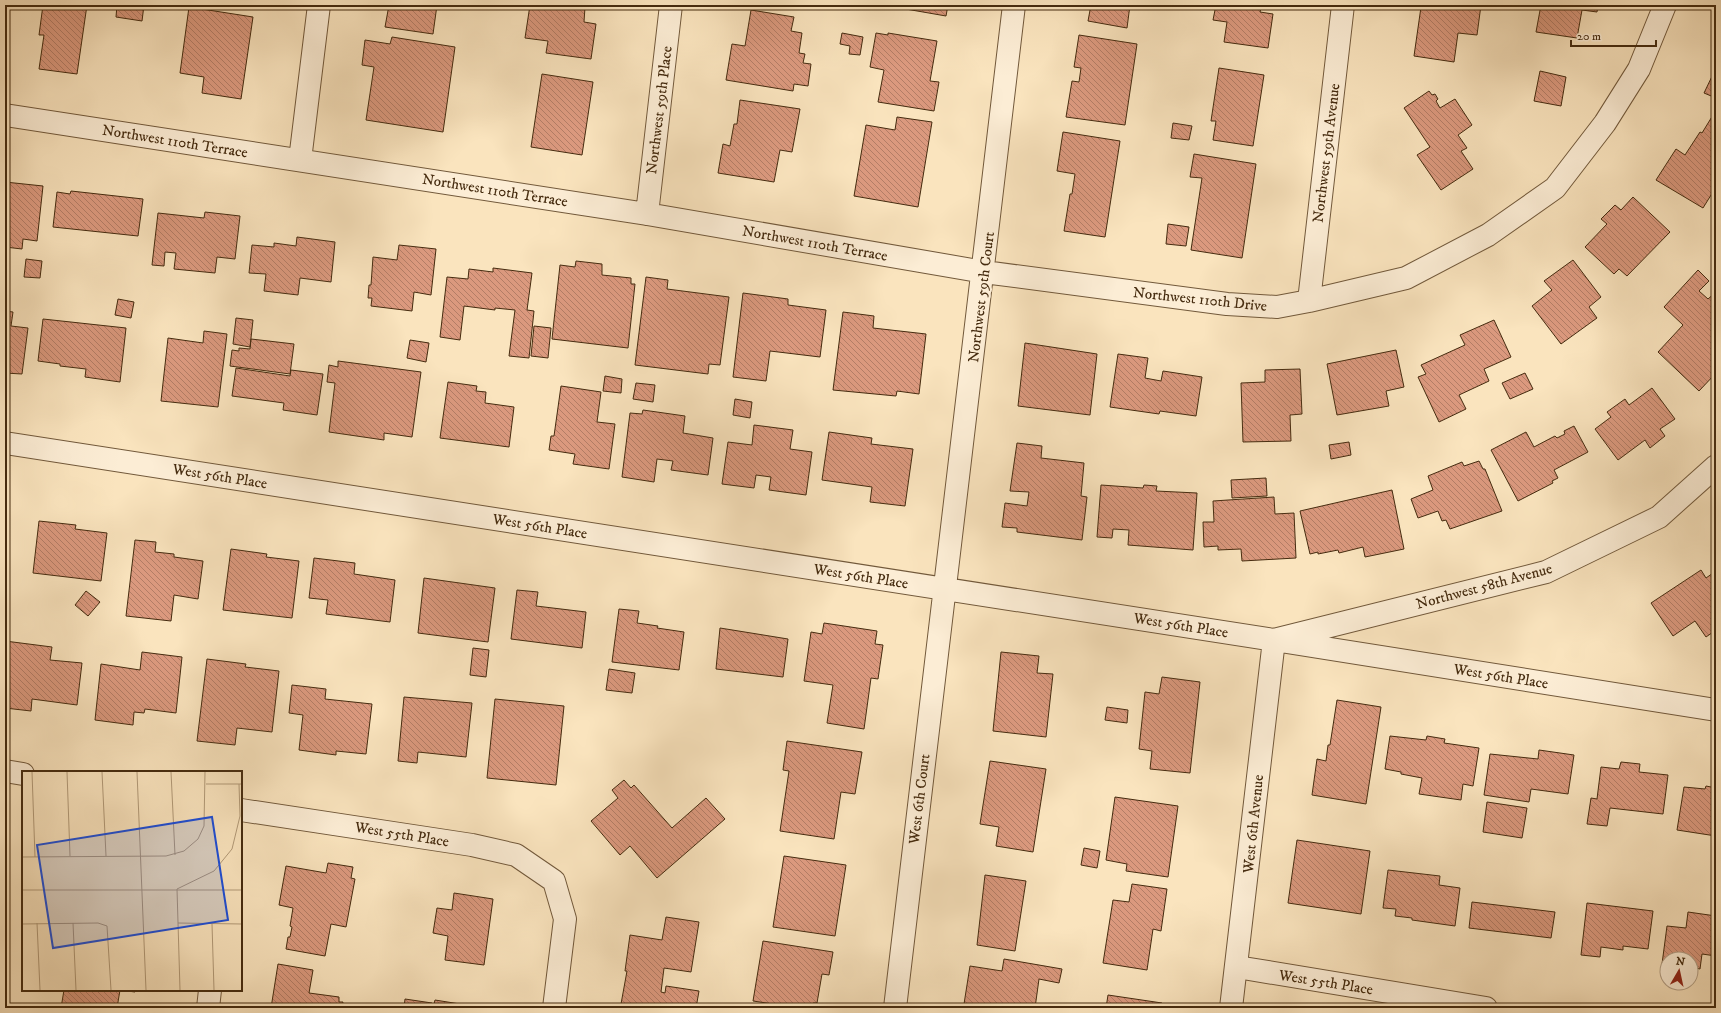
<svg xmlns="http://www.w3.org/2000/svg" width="1721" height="1013" font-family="'IM FELL DW Pica',serif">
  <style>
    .building { fill: url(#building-back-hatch); stroke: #452b0f }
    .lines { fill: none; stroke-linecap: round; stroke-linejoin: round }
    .minor-casing { stroke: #72593b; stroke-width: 24 }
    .minor { stroke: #fcedd5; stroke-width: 22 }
    .labels { text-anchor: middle; stroke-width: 4; stroke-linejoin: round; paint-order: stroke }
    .street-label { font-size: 15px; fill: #452b0f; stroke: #fcedd5 }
    .inset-road { fill: none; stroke: #b29a78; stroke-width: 1 }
    .view { fill: #1d4ed8; fill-opacity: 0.15; stroke: #1d4ed8; stroke-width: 2 }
    .inset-edge { fill: none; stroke: #452b0f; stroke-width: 2 }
  </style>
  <defs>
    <pattern id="building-back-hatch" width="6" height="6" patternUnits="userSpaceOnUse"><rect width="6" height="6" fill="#db997e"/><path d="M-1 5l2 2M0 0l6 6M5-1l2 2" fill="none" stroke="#b37d66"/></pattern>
  </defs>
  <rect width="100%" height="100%" fill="#fae4be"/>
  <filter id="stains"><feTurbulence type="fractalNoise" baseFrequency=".005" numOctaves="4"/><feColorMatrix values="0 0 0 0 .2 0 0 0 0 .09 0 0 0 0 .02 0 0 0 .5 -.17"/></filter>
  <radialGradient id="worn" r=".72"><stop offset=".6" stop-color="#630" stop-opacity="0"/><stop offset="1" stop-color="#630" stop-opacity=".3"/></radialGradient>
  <path class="building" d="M43,5H87L77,74L39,69L44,35H39Z
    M117,5H144L142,21L116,17Z
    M389,5H437L433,34L385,27Z
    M530,5H602L601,9L585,7L584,22L596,24L591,59L546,53L548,41L525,38Z
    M900,5H948L946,16L900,8Z
    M1091,5H1130L1127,28L1088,21Z
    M1216,5H1266V9L1261,8L1260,12L1273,14L1268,48L1224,42L1227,22L1213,20Z
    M1406,5H1481L1477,35L1458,33L1454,62L1414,56L1421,7Z
    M1541,5H1598L1597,12L1582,10L1577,38L1536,32Z
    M189,7L253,17L241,99L202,93L204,77L180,73Z
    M751,10L794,17L791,31L802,33L799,53L805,54L803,63L811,64L808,86L794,84L793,91L726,80L732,44L745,46Z
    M842,33L863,37L860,55L849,54L850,46L840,44Z
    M876,33L888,35V33L937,41L930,81L939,82L934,111L878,102L884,70L870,67Z
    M1079,35L1137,44L1125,125L1066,117L1072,81L1079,82L1081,68L1074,67Z
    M392,37L455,47L443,132L366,120L374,67L362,65L365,40L390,44Z
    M1219,68L1264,75L1253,146L1213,140L1216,121H1211Z
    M1716,68V98L1704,93Z
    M1540,71L1566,77L1561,106L1534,101Z
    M542,74L593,82L582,155L531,147Z
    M1429,91L1432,95L1435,94L1438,99L1436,101L1440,108L1455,99L1472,125L1458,135L1467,148L1461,151L1473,169L1441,190L1417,155L1430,147L1404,108Z
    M740,100L800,109L792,152L780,150L774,182L718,173L723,144L730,146L734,124H737Z
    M1713,115L1716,117V187L1703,208L1656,180L1676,149L1685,155L1700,132L1702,133Z
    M897,117L932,122L918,207L854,196L866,125L895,130Z
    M1173,123L1192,126L1189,140L1171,138Z
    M1063,132L1120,141L1105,237L1064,231L1070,194H1072L1075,174L1057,171Z
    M1194,154L1256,164L1242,258L1191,250L1202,178L1190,177Z
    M5,182L43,186L37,241L23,239L22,249L5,247Z
    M71,191L143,199L138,236L53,227L57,192L70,194Z
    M1633,197L1670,232L1627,276L1619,269L1614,274L1585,247L1607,224L1601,219L1615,205L1621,210Z
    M205,212L240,216L235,259L217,257L215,273L174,269L176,253L165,252L164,266L152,265L158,213L204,218Z
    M1168,224L1189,227L1186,246L1166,244Z
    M297,237L335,242L331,282L300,278L298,295L264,291L266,274L249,273L252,245L274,247V243L296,246Z
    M399,245L436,249L431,295L414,292L412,311L371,306L372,298H368L369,285H371L373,257L397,260Z
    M26,259L42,261L40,278L24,277Z
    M1573,260L1601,297L1589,307L1597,318L1561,344L1532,306L1552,290L1544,281Z
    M576,261L602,264V275L631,278V284H635L628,348L552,339L560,265L575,267Z
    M493,268L532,273L527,310L534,311L529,358L509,356L515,310L495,308V310L464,306L460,340L440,337L447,277L468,279L469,269L493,272Z
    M1698,270L1709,281L1699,291L1708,299L1716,292V373L1699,391L1658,352L1683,325L1664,307Z
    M646,277L668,280L667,289L729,297L720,365L709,364L708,374L635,365Z
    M743,293L788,299V305L826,310L820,357L770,351L766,381L733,377Z
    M118,299L134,302L131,318L115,315Z
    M5,311L13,312L11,326L28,328L22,374L5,373Z
    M843,312L874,316L873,328L926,334L919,394L897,391L896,396L833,390Z
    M236,318L253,320L250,347L233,344Z
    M43,319L126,328L120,382L85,377L86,369L60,366V364L38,361Z
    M1494,320L1511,357L1484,369L1489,381L1459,395L1466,409L1439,422L1418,377L1426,374L1421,365L1465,345L1460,335Z
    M534,326L551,328L548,358L531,356Z
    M204,331L227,334L218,407L161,401L168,338L203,343Z
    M251,339L294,344L290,374L230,366L232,350L239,351V348L250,349Z
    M410,340L429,343L426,362L407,358Z
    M1025,343L1097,354L1090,415L1018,406Z
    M1396,350L1404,387L1386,391L1389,406L1337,415L1327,364Z
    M1118,354L1148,358L1145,378L1161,381L1163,371L1202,377L1196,416L1160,411L1159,414L1110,407Z
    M338,361L421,372L412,437L384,433V440L329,432L335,383L327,382L329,365L338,367Z
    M236,368L290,376L291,370L323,374L317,415L283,410L284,403L232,396Z
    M1300,369L1302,414L1290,415L1291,441L1243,442L1241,383L1265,382V370Z
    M1525,373L1533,389L1510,399L1502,383Z
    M605,376L622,379L621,393L603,391Z
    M448,382L477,386L476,391L486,392L485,403L514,407L509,447L440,438Z
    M636,383L655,385L653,402L633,399Z
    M561,386L601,392L597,422L615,424L609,469L573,464L575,454L549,450L551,436H554Z
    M1652,388L1675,419L1660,429L1665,436L1650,448L1645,440L1618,460L1595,429L1611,417L1607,412L1625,399L1629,405Z
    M735,399L752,402L750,418L733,415Z
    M643,410L685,416L683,433L713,438L708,475L671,470L673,461L657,459L654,482L622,477L630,413L642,414Z
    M754,425L793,430L790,449L812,452L806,495L769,490L771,477L756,475L754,488L722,484L728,442L752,445Z
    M1574,426L1588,452L1554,470L1558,478L1552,481L1553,483L1518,501L1491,450L1526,432L1534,447L1555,436L1557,438L1565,434L1564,431Z
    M829,432L872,438L871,444L913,449L905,506L870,502L872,487L822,480Z
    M1349,442L1351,455L1331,459L1329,445Z
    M1017,443L1042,446L1041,458L1084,463L1081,496L1087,497L1082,540L1017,532V528L1002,527L1005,503L1027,506L1029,492L1010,491Z
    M1479,461L1483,469H1485L1502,511L1450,529L1446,520L1442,521L1438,511L1418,518L1411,499L1433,490L1428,476L1462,462L1464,466Z
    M1266,478L1267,496L1232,498L1231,480Z
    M1101,485L1143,488L1144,485L1157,486L1156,491L1197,493L1193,550L1128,545L1129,530L1113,529L1112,538L1097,537Z
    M1392,490L1404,549L1365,557L1363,547L1339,553L1338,550L1318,554V552L1310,554L1300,511Z
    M1274,497L1275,514L1294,513L1296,558L1242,561L1241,549L1218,550V546L1204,547L1203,522H1214L1213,501Z
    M5,521H9L5,554Z
    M39,521L76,525L75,529L107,533L101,581L33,573Z
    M135,540L156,542L155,552L174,554V557L203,561L198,599L174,595L171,621L126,616Z
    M231,549L267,554L266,557L299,561L292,618L223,610Z
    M314,558L355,563L354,574L395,580L390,622L326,614L328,600L309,598Z
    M1701,570L1706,578L1716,571V630L1706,637L1695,621L1673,636L1651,603Z
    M424,578L495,588L488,642L418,633Z
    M517,590L538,592L536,606L586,612L582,648L511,639Z
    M86,591L100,602L88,616L75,605Z
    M619,609L639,611L637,623L658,626L657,628L684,632L679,670L612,662Z
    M824,623L877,631L875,644L883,645L878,679L871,678L864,729L827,723L833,685L804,681L811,632L822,634Z
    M720,628L788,639L783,677L716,669Z
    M5,641L52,647L50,660L82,663L77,705L32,699L31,711L5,708Z
    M473,648L489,650L486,677L470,675Z
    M142,652L182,657L176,713L145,709L144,713L134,712L133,725L95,720L101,664L140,670Z
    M1001,652L1039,656L1037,673L1053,674L1046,737L993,731Z
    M207,659L246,664L245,667L279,671L272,732L237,728L235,745L197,741Z
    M609,669L635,673L632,693L606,690Z
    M1162,677L1200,682L1190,773L1150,769L1152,751L1139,749L1145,692L1159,694Z
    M292,685L326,689L325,699L372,704L366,754L336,751V755L299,750L303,715L289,713Z
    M404,697L472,703L466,757L418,752L417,763L398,761Z
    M495,699L564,706L556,785L487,778Z
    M1337,700L1381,707L1366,804L1312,795L1317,759L1326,761L1328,745H1330Z
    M1107,707L1128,710L1127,723L1105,720Z
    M1390,736L1426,740L1427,736L1445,739L1444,743L1479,748L1473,786L1463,784L1461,800L1419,794L1422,778L1401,774V772L1385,769Z
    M787,741L862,752L855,794L841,792L834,839L780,831L789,771L783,770Z
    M1539,750L1574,755L1568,794L1531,789L1529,802L1484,795L1490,754L1538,759Z
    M990,761L1046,769L1033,852L996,846L999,827L980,824Z
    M1621,762L1640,764L1639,772L1668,775L1663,814L1610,808L1607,826L1587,824L1591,798L1597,799L1601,767L1619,769Z
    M624,780L631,788L634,785L672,828L706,798L725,819L657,878L630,846L620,855L591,821L618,798L612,790Z
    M1706,786L1716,788V836L1677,830L1684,787L1705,789Z
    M1115,797L1178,806L1168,877L1126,871L1127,864L1106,860Z
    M1487,802L1527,808L1522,838L1483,832Z
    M1297,840L1370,851L1361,914L1288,903Z
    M1084,848L1100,851L1097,868L1081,865Z
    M784,856L846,865L835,936L773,927Z
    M328,863L353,867L351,878L355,879L346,927L331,924L325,956L286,949L288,937H290L292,927L290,926L293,908L279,905L286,866L326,873Z
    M1388,870L1440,876L1439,885L1460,888L1455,926L1412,920V918L1395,916L1396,909L1383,908Z
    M985,875L1026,881L1015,951L977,945Z
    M1132,884L1167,889L1161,931L1153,929L1147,970L1103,963L1113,900L1129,902Z
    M454,893L493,899L484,965L445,960L448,936L433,933L437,908L452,910Z
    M1472,902L1555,912L1551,938L1469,928Z
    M1587,903L1653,911L1648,949L1623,946V950L1601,947L1600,957L1581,955Z
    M1688,912L1716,916V956L1702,954L1700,969L1691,967V959H1667V965L1662,964L1667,926L1686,928Z
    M666,917L699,922L691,972L664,968L661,992L665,993L666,986L699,991L696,1008H648L621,1004L627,971H625L630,935L662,940Z
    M763,941L833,952L829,975L822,974L817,1003H813V1008H772L773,1004L753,1001Z
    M1004,959L1062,969L1059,983L1039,979L1035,1008H967L968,1005L964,1004L970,966L1002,971Z
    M278,964L313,970L309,993L339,997V1002H343L342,1008H271Z
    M64,990H135V992L120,990L117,1008H61Z
    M1108,995L1162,1003L1161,1008H1106Z
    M405,999L432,1003L431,1008H404Z
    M435,1000L485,1008H433Z"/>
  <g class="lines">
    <defs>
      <path id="minor" d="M5,115L647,214L984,272L1227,304L1277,307L1309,301L1406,278L1488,235L1555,188L1605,123L1639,69L1665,5
        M300,160L319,5
        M647,214L671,5
        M1309,301L1343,5
        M5,443L1274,640L1716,710
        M5,771L23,774
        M241,810L472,845L516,855L554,881L565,919L554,1008
        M1237,967L1486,1008
        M208,1008L210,990
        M895,1008C933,674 977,340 1014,5
        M1231,1008L1274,640L1546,572L1659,517L1716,466"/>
    </defs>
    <use href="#minor" class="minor-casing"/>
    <use href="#minor" class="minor"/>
  </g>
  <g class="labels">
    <g class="street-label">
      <text transform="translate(659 110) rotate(-83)" y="5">Northwest 59th Place</text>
      <text transform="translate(175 141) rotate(9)" y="5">Northwest 110th Terrace</text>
      <text transform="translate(1326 153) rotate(-83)" y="5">Northwest 59th Avenue</text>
      <text transform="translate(495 190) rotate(9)" y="5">Northwest 110th Terrace</text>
      <text transform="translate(815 243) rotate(10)" y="5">Northwest 110th Terrace</text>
      <text transform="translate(981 297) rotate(-83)" y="5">Northwest 59th Court</text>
      <text transform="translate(1200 299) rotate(6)" y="5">Northwest 110th Drive</text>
      <text transform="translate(220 476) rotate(9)" y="5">West 56th Place</text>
      <text transform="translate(540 526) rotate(9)" y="5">West 56th Place</text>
      <text transform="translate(861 576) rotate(9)" y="5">West 56th Place</text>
      <text transform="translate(1484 586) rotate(-15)" y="5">Northwest 58th Avenue</text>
      <text transform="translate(1181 625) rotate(9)" y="5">West 56th Place</text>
      <text transform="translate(1501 676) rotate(9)" y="5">West 56th Place</text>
      <text transform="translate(919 799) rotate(-83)" y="5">West 6th Court</text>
      <text transform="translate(1253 824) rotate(-84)" y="5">West 6th Avenue</text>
      <text transform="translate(402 834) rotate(9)" y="5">West 55th Place</text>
      <text transform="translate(1326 982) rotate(9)" y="5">West 55th Place</text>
    </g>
  </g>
  <g transform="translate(22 771)">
    <rect width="220" height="220" fill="#fae4be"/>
    <path class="inset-road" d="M10,1L13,86M45,1L48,85M80,1L84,85M115,1L124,219M149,1L153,84M184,13H220M0,86L144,85L162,80L176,68L182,55L183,1M0,119H220M15,152L18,219M51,152L54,219M156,152L220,153M0,153L76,152L85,155L89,219M190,153L192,219M158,219L155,118L192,100L210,78L218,45L217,13"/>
    <path class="view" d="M190,46L206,149L31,177L15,74Z"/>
    <rect width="220" height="220" class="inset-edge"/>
  </g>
  <rect width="1721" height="1013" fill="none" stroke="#fae4be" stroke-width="20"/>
  <rect x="6" y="6" width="1709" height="1001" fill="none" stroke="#452b0f" stroke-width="2"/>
  <rect x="10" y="10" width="1701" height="993" fill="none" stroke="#452b0f"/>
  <g transform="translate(1679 971) rotate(9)"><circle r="19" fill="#fcedd5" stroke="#b39f86"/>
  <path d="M0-3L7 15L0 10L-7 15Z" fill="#8f2418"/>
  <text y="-6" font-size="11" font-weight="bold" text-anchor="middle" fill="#452b0f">N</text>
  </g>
  <path d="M1571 40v6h85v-6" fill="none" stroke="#452b0f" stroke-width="2"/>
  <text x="1577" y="40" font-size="12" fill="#452b0f" stroke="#fcedd5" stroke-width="3" paint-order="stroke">20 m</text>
  <rect width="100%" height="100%" filter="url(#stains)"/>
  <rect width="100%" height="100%" fill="url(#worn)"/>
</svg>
